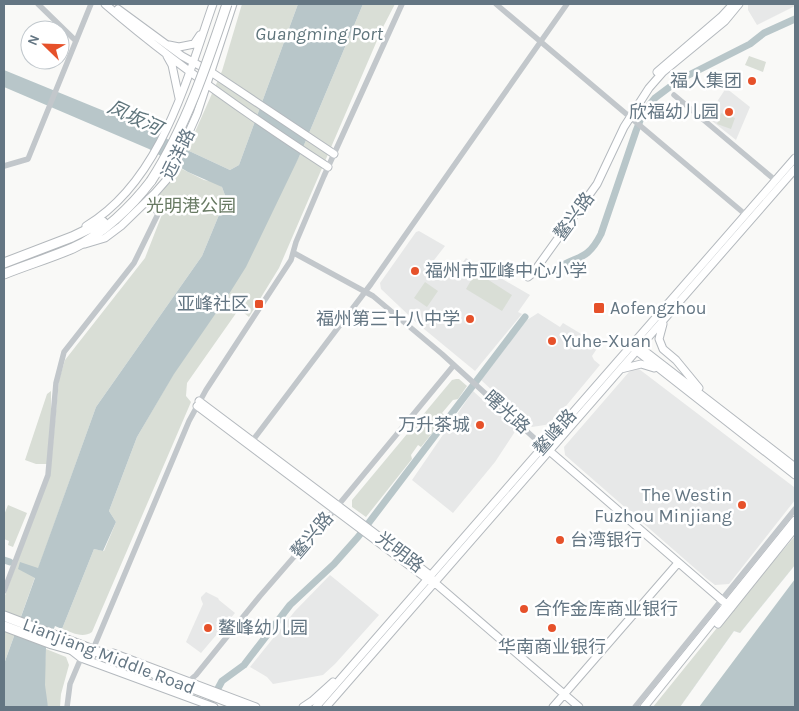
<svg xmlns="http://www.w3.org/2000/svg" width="799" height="711" font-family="Karla,'Noto Sans SC',sans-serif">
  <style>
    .built { fill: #e7e8e8 }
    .green { fill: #d9ded6 }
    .water { fill: #b8c6c9 }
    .pier { fill: #f9f9f7 }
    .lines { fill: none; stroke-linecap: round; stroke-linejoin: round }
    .river { stroke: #b8c6c9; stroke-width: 7 }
    .major-casing { stroke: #b4b9be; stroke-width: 9 }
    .highway-casing { stroke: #b3b8bc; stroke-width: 11 }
    .minor { stroke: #c2c7cb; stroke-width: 5.5 }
    .major { stroke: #fff; stroke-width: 7 }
    .highway { stroke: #fff; stroke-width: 9 }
    .highway-bridge-casing { stroke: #b3b8bc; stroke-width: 11; stroke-linecap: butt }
    .highway-bridge { stroke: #fff; stroke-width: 9 }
    .poi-dot { fill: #e6512a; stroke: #fff; stroke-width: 2 }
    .labels { text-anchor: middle; stroke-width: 5; stroke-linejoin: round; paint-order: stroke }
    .poi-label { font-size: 18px; fill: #647683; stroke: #fff; text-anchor: end }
    .street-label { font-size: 18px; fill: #647683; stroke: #fff }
    .park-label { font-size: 18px; fill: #687a63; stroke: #fff }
    .water-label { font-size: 19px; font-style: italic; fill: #5f757c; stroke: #fff }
  </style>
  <rect width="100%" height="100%" fill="#f9f9f7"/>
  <path class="built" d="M748,4H795V6L757,25L748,10Z
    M726,88L750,107L736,140L707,117Z
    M419,231L445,246L431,264L451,278L466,258L530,295L518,312L522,314L475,371L418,324L381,289L380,283L416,232Z
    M538,313L560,327L563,323L588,338L598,347L592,356L594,360L600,365L551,424L532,427L481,380L527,320Z
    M639,369L794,487L795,500L729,584L715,585L706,578L565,455L564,447L629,372L632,370Z
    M473,391L516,430L495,462L453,513L412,480Z
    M330,575L379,615L335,664L323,675L273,684L267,677L250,667L295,611Z
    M206,592L218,598L219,600L235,613L201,653L186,642L203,604L201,599V597Z"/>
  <path class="green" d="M242,4H298L239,165L230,170L187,150L222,71Z
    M363,4H395L382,29L279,268L249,317L239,309L187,383L186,396L191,402L92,632C82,639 72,632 62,629L94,549L104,551L116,522L109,511L137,437L299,157Z
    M749,56L766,62L763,72L745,65Z
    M721,113L735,118L731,129L717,124Z
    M176,166L204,180L215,182L222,187L226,198L202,256L96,407L4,664V598L50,474L59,380L65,360L145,258L163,212L153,203Z
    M476,272L512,295L502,311L466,289Z
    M425,282L438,291L427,307L414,298Z
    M456,379H459L467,386L458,399L453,400L442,413L446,416L421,447L418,445L411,455L412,459L366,517L352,507V500L452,380Z
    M51,391V418L47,464H36L25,460L47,394Z
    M8,505L27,513L13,547L8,545L9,541L4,539V515Z
    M795,536V565L740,633L734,631L680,707H653L729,613Z
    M46,649L66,657L69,665L61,694L60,707H48C42,689 45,668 46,649Z"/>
  <path class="water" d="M298,4H363L299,157L246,267L229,294L174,374L137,437L109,511L116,522L103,551L94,549L62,629L55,626L46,648L45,685L48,707H4V664L35,578L18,569L20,562L38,568L96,407L202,256L226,198L222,187L188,172L149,149L4,87V70L153,131L187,150L230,170L239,165Z
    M795,565V707H680L734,631L740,633Z"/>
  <path class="pier" d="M795,565V579L699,707H680L734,631L740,633Z"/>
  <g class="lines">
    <path class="river" d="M554,271C575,254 586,264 601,234L636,131L643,113L655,98L679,80L750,44L764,33L795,19
      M4,560L10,562
      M208,707L222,681L244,665L290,605L334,564L358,537L525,317"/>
    <defs>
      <path id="major" d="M105,4C174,64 251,117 328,167
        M118,9L182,56L211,72L334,154
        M169,45L179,47L194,44L200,35
        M167,56L172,65L179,98
        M657,72L721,17L733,4
        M86,226C161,181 186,81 213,4
        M85,244L105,238L121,226L155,193L169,177L197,114L233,4
        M528,277L533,273L597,184L624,127L649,88L663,72L725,21L739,4
        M663,324L659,339L663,349L676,360L699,388
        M637,345L795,467
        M633,348L795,475
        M621,369L641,364L654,368
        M199,401L421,568L430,575L432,579
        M197,406L427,579L434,582L579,707
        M546,448L731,608
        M718,624L795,528
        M72,651L81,658L214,707
        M113,653L256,707
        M303,707L312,701L333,682
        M316,707L795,158
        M326,707L795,169
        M553,707L678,563
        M644,707L795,520"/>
      <path id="highway" d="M4,263L72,237L103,222
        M4,274C26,265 50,258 73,248C102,235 132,206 151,181
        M4,616L242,707
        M4,626L52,644L91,655"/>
    </defs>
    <use href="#major" class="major-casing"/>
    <use href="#highway" class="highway-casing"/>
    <path class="minor" d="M38,4L76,41
      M496,4L746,215
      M674,95L775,180
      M4,166L28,159L91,4
      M294,253L373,296L442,354L543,446
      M250,444L371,284L567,4
      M4,591L48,475L56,383L64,352L134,263L158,214L147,202
      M94,647L189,421L206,390L291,260L296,242L324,176L402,4
      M189,681L196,675L260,596L326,520L454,365
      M67,707L70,684L81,658
      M635,707L795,509"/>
    <use href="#major" class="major"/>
    <use href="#highway" class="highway"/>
    <defs>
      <path id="highway-bridge" d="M151,181C186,127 207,64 227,4"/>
    </defs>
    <use href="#highway-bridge" class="highway-bridge-casing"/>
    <use href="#highway-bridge" class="highway-bridge"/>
  </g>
  <g class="poi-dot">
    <circle cx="752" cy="81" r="5"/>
    <circle cx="729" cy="112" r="5"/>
    <circle cx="415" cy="271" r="5"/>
    <rect x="254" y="299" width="10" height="10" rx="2.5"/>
    <rect x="593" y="302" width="12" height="12" rx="2.5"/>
    <circle cx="470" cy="319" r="5"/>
    <circle cx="552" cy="341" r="5"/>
    <circle cx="480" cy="425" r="5"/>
    <circle cx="742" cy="505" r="5"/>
    <circle cx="560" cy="540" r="5"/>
    <circle cx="524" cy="609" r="5"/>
    <circle cx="208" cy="628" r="5"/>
    <circle cx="552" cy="628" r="5"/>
  </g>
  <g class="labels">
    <g class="poi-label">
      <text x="742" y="87">福人集团</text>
      <text x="719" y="118">欣福幼儿园</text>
      <text x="425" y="277" text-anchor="start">福州市亚峰中心小学</text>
      <text x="249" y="310">亚峰社区</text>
      <text x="610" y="314" text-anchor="start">Aofengzhou</text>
      <text x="460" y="325">福州第三十八中学</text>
      <text x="562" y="347" text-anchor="start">Yuhe-Xuan</text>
      <text x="470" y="431">万升茶城</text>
      <text x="732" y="501">The Westin<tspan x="732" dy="21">Fuzhou Minjiang</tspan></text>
      <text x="570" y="546" text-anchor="start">台湾银行</text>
      <text x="534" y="615" text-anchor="start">合作金库商业银行</text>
      <text x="218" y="634" text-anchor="start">鳌峰幼儿园</text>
      <text x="552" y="653" text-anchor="middle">华南商业银行</text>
    </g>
    <g class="street-label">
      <text transform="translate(178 154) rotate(-64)" y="6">远洋路</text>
      <text transform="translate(574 216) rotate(-54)" y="6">鳌兴路</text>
      <text transform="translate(507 412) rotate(42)" y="6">曙光路</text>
      <text transform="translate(555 432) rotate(-49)" y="6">鳌峰路</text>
      <text transform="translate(312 535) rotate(-50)" y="6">鳌兴路</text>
      <text transform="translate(400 552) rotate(37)" y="6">光明路</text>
      <text transform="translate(109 656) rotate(21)" y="6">Lianjiang Middle Road</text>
    </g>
    <g class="park-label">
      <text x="191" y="212">光明港公园</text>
    </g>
    <g class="water-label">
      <text x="319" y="40">Guangming Port</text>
      <text transform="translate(135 117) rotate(25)" y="7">凤坂河</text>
    </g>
  </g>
  <rect width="799" height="711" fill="none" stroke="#647683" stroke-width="10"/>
  <g transform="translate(45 45) rotate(293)"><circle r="24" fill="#ffffff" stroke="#c1c8cd"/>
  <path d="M0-4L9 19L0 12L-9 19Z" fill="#e6512a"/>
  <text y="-8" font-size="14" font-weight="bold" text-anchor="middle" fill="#647683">N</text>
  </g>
</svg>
